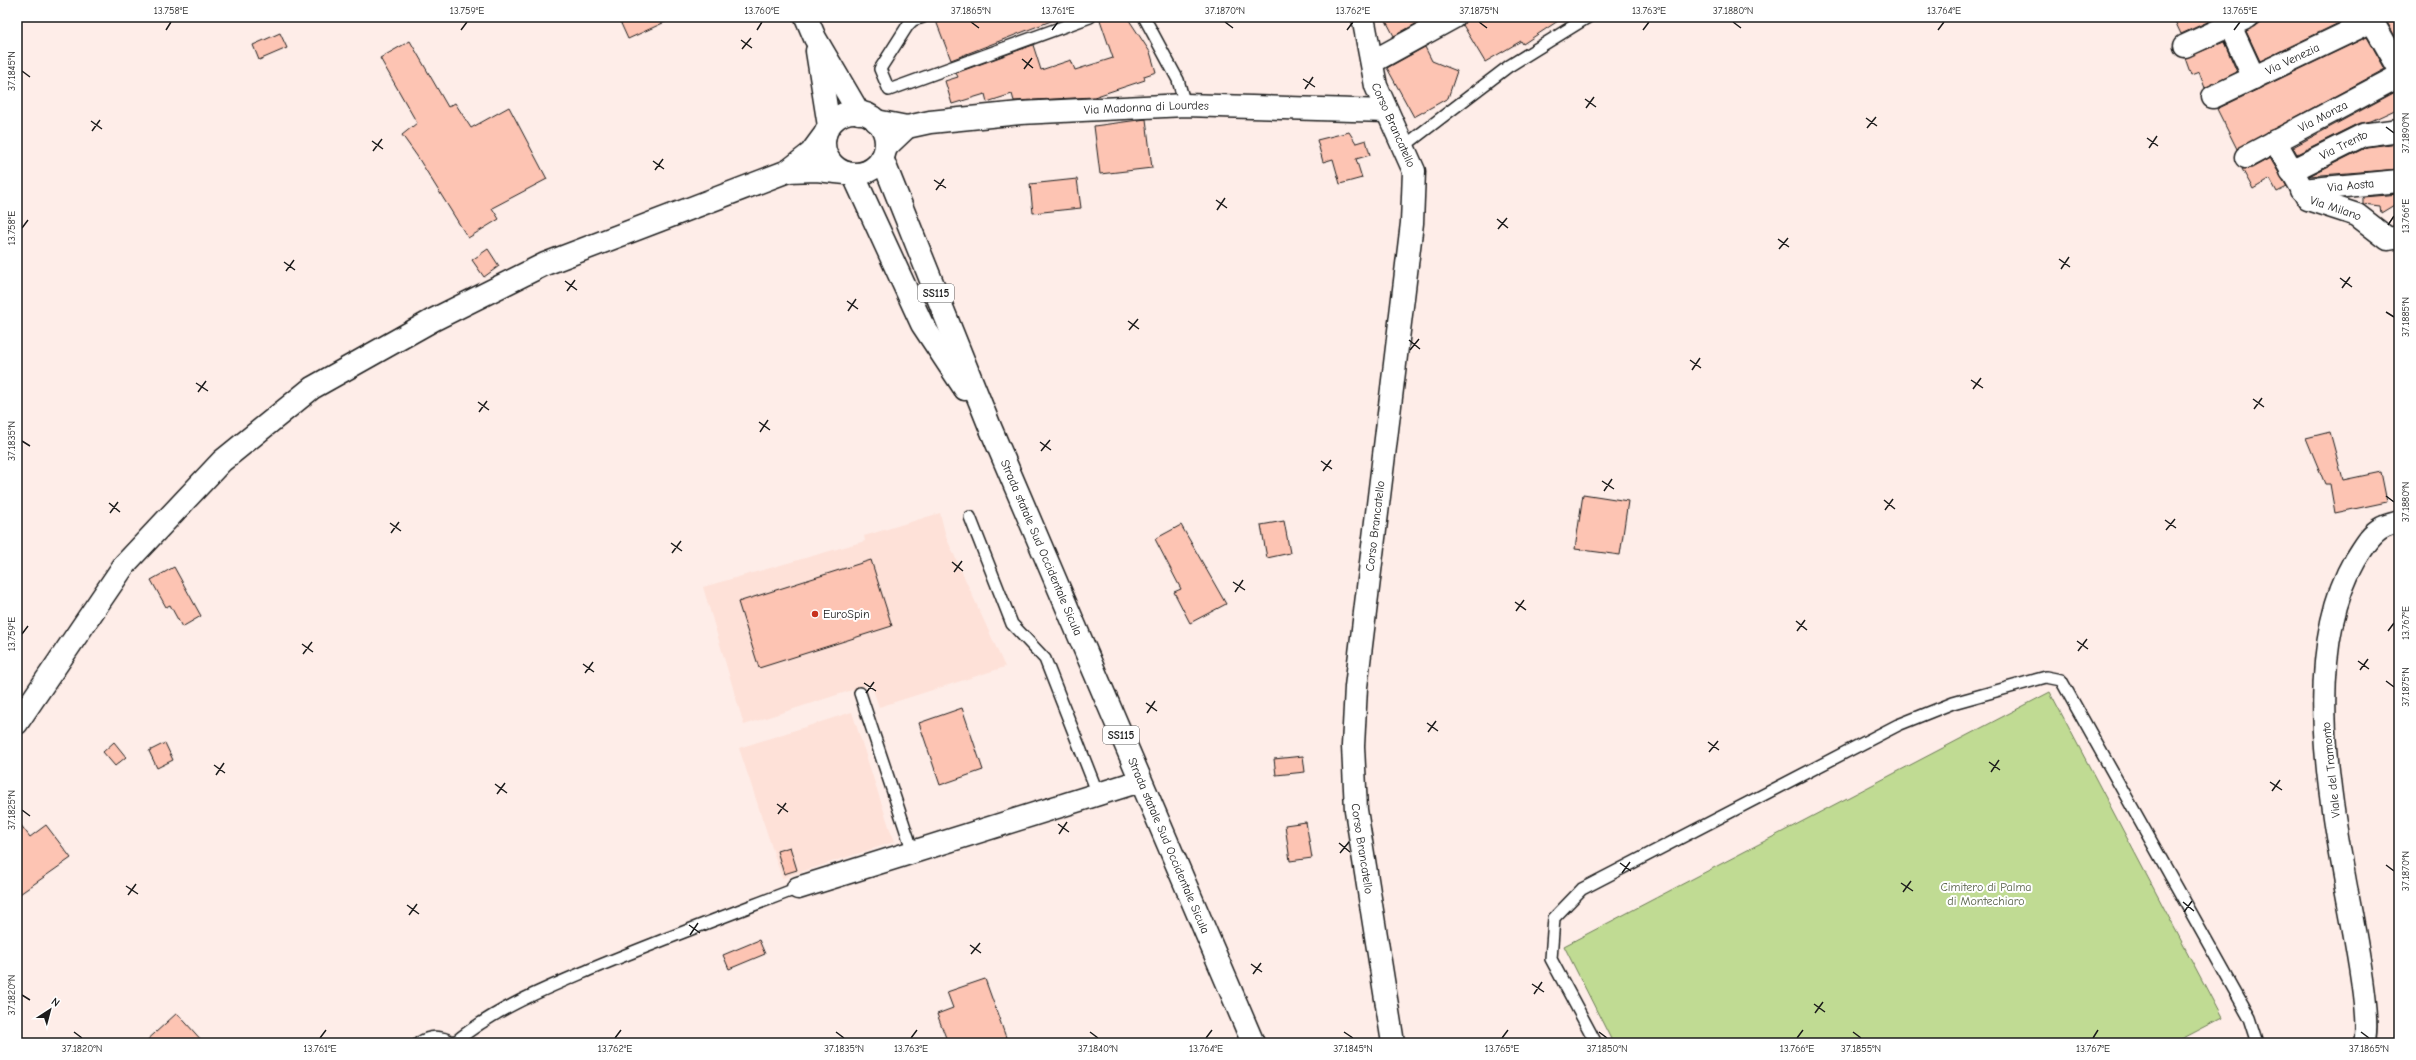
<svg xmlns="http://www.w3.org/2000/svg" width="2416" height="1060" font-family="'Comic Neue',sans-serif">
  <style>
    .built { fill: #fee1d8 }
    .green { fill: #c0db93; stroke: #6e7c58 }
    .building { fill: #fdc4b3; stroke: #1c1c1c }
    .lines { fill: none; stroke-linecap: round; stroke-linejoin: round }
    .service-casing { stroke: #1c1c1c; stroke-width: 14 }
    .minor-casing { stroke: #1c1c1c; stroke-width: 25 }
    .primary-casing { stroke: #1c1c1c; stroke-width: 25 }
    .service { stroke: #fff; stroke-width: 11 }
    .minor { stroke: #fff; stroke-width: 22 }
    .primary { stroke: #fff; stroke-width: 22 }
    .ticks { fill: none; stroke: #1c1c1c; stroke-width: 1.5 }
    .poi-dot { fill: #c8321e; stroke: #fff; stroke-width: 1.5 }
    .labels { text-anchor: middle; stroke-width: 4; stroke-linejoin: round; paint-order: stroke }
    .shield { fill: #fff; stroke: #606060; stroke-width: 1 }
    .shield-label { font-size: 11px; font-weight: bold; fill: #1c1c1c }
    .street-label { font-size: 12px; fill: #1c1c1c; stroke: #fff }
    .poi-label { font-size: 12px; fill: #1c1c1c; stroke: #fff; text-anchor: start }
    .park-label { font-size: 12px; fill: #555f46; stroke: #fff }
    .neatline { fill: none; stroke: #1c1c1c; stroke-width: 1.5 }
    .ticks-label { font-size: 10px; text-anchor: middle; fill: #1c1c1c }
  </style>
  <rect width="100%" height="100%" fill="#feede8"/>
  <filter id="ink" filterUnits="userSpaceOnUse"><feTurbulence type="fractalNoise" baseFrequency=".025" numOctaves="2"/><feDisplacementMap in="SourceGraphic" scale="8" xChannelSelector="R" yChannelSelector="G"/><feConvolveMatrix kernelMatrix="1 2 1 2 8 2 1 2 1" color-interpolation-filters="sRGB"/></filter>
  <g filter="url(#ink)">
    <path class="built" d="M940,513L946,537L1005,667L879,707L871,684L744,725L703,587L865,541L864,536Z
      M852,712L894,842L782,878L739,748Z"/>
    <path class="green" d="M2050,692L2222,1018L2174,1043H1613L1564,946Z"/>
    <path class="building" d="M618,17H676L628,39Z
      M946,17H1056V19L951,60L936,21Z
      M1099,17H1127L1150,52L1156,72L1144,76L1145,80L1094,97L1014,101L1012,94L987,102L985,94L952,104L945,81L958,77L956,73L1033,45L1041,70L1071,60L1075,70L1113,58Z
      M1384,17H1428L1394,36Z
      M1466,17H1564L1523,44L1521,41L1485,62L1463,25Z
      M2173,17H2214V19L2181,34Z
      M2271,17H2351L2260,61L2246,31Z
      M2384,17H2399V43Z
      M280,33L287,48L259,60L253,45Z
      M2367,37L2385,69L2237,149L2217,109Z
      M410,41L448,107L455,103L471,128L509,107L547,179L492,208L499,219L468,238L417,156L402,135L417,123L380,58Z
      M2224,42L2237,72L2205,88L2199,72L2191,75L2185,58Z
      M1425,47L1432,61L1457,71L1448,98L1414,117L1387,68Z
      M2399,90V108L2371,121L2357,124L2297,154L2293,147Z
      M1146,119L1152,168L1100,174L1094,126Z
      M1349,132L1356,143L1366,140L1370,155L1356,159L1362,178L1340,184L1333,159L1323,162L1317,140Z
      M2399,143V169L2309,176L2367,147Z
      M2270,158L2287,187L2277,192L2270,179L2253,189L2242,169L2252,168Z
      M1077,179L1081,208L1033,213L1030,184Z
      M2399,194V202L2381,213L2380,206L2363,204V197Z
      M488,249L499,266L484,277L472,260Z
      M2330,432L2343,480L2381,472L2387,502L2335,513L2330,484H2325L2306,438Z
      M1583,494L1628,501L1620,555L1575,549Z
      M1284,521L1290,553L1267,558L1261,525Z
      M1181,525L1226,604L1190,623L1174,592L1181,589L1155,539Z
      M871,560L892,626L759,668L738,602Z
      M174,567L201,616L182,627L170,605L166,607L151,580Z
      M962,708L983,770L940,785L919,723Z
      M114,742L126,757L115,766L103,752Z
      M165,743L173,760L157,768L149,751Z
      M1303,756L1305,772L1276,775L1274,759Z
      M17,820L30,837L46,825L71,858L17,896Z
      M1306,822L1312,858L1290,861L1285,825Z
      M790,847L797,870L784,874L777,851Z
      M759,940L765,954L729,969L723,955Z
      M985,979L1008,1043H948L937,1014L953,1008L947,992Z
      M177,1013L204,1043H144Z"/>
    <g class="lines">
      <defs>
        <path id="service" d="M923,17L913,20L908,25L880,69L889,90L1090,17
          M1144,17L1178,80L1185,105
          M1403,147L1509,66L1588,17
          M970,517L1012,624L1045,659L1098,794
          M860,693L913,852
          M419,1043C430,1035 442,1036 454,1043
          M454,1043C493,1010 542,990 589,970C658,941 728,915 798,888
          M1596,1043L1551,959L1554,918L1582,889L1898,725L1953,703L2046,677L2061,680L2250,1018L2258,1043"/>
        <g id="minor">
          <path id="s1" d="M1363,17L1376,86L1414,171L1412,223L1356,687L1353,746L1356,810L1393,1043"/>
          <path d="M2226,17L2254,78"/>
          <path d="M2185,46L2248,17"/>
          <path d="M1372,62L1454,17"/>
          <path id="s2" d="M2213,97L2372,21L2399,68"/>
          <path id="s3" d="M876,121L907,127L930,122L1020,113L1185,105L1387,111"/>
          <path id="s4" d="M2275,141L2308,199L2357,215L2388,239L2399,237"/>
          <path d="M886,147L907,127"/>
          <path id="s5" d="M2246,157L2399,76"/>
          <path d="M788,171L816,170L846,173"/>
          <path id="s6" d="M2291,171L2363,135L2399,130"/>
          <path id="s7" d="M2302,190L2399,181"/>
          <path d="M17,723L125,564L222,461L312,388L433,320L545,264L788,171L811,153L825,134"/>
          <path d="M798,888L1140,781"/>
          <path d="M2364,1043C2372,1031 2358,953 2355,936C2335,826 2297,661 2355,560C2362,549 2370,534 2382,528C2387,525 2394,524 2399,522"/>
        </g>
        <g id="primary">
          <path d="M806,17L815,38L859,113"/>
          <path d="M817,51L829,126"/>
          <circle cx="855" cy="143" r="31"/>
          <path id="s8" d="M882,158L990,427L1253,1043"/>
          <path d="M853,174L922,324L965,389"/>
        </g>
      </defs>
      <use href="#service" class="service-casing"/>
      <use href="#minor" class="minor-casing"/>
      <use href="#primary" class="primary-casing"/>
      <use href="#service" class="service"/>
      <use href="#minor" class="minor"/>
      <use href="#primary" class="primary"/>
    </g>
  </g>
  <path class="ticks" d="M971,22L979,28M1225,22L1233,28M1479,22L1487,28M1733,22L1741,28M166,30L171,22M461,30L467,22M757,30L762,22M1052,30L1058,22M1347,30L1353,22M1643,30L1649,22M1938,30L1944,22M2234,30L2240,22M741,40L752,48M742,49L751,38M1022,59L1033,68M1024,69L1032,58M22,71L30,77M1303,79L1315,87M1305,89L1313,77M1585,99L1596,107M1586,108L1594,97M1866,118L1877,126M91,121L102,129M2386,127L2394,133M1867,128L1876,117M92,131L100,120M2147,138L2158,146M372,141L383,149M2149,148L2157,136M373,151L382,139M653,161L664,169M655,170L663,159M934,180L946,188M936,190L944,179M1216,200L1227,208M1217,210L1225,198M1497,219L1508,228M2388,225L2394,216M22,228L28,220M1498,229L1507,218M1778,239L1789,247M1779,249L1788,238M2059,259L2070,267M284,262L295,270M2061,269L2069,257M286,271L294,260M2340,278L2352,287M565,281L577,290M2342,288L2350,277M567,291L575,280M847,301L858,309M848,311L856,299M2386,312L2394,317M1128,321L1139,329M1129,330L1138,319M1409,340L1420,349M1410,350L1419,339M1690,360L1701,368M1692,370L1700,358M1971,380L1983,388M196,383L208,391M1973,389L1981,378M198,392L206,381M2253,399L2264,407M478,402L489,410M2254,409L2262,398M479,412L487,401M759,422L770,430M760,432L768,420M22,441L30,446M1040,442L1051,450M1041,451L1050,440M1321,461L1332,469M1323,471L1331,460M1602,481L1614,489M1604,491L1612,479M2386,496L2394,502M1884,500L1895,509M109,503L120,512M1885,510L1893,499M110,513L118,502M2165,520L2176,528M390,523L401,531M2166,530L2175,519M391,533L399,522M671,543L682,551M672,553L681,541M952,562L963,571M954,572L962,561M1233,582L1245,590M1235,592L1243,580M1515,602L1526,610M1516,611L1524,600M1796,621L1807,630M1797,631L1805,620M2388,631L2394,623M22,634L28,626M2077,641L2088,649M302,644L313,652M2078,651L2087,639M303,654L312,642M2358,661L2369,669M583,664L594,672M2360,670L2368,659M585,673L593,662M2386,681L2394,687M864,683L876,691M866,693L874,682M1146,703L1157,711M1147,713L1155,701M1427,723L1438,731M1428,732L1436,721M1708,742L1719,750M1709,752L1718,741M1989,762L2000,770M214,765L225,773M1991,772L1999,760M216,775L224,763M2270,782L2282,790M495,784L507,793M2272,791L2280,780M497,794L505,783M777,804L788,812M22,810L30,816M778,814L786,803M1058,824L1069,832M1059,834L1067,822M1339,843L1350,852M1340,853L1349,842M1620,863L1631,871M2386,865L2394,871M1622,873L1630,862M1901,883L1913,891M126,886L138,894M1903,892L1911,881M128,895L136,884M2183,902L2194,911M407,905L419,914M2184,912L2192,901M409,915L417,904M689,925L700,933M690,935L698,923M970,945L981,953M971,954L980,943M1251,964L1262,972M1253,974L1261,963M1532,984L1544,992M1534,994L1542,982M22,995L30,1000M1814,1004L1825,1012M1815,1013L1823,1002M74,1032L82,1038M836,1032L844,1038M1090,1032L1098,1038M1344,1032L1353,1038M1599,1032L1607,1038M1853,1032L1861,1038M2361,1032L2369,1038M320,1038L326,1030M615,1038L621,1030M911,1038L917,1030M1206,1038L1212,1030M1502,1038L1508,1030M1797,1038L1803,1030M2093,1038L2098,1030"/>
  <circle class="poi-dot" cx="815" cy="614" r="4"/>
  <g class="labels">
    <g class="shield">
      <rect x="918" y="284" width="36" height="18" rx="3"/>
      <rect x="1103" y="726" width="36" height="18" rx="3"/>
    </g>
    <g class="shield-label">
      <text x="936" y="297">SS115</text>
      <text x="1121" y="739">SS115</text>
    </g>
    <g class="street-label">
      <text dy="4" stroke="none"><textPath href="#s2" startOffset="88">Via Venezia</textPath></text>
      <text dy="4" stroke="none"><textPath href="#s3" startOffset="272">Via Madonna di Lourdes</textPath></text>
      <text dy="4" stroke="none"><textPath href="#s5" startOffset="87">Via Monza</textPath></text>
      <text dy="4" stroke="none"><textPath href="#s1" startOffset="113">Corso Brancatello</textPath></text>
      <text dy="4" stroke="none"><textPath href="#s6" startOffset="59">Via Trento</textPath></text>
      <text dy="4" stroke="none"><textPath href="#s7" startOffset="49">Via Aosta</textPath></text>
      <text dy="4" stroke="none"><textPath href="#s4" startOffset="96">Via Milano</textPath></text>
      <text transform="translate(1375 526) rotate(-83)" y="4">Corso Brancatello</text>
      <text dy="4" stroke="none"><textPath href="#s8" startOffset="421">Strada statale Sud Occidentale Sicula</textPath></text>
      <text transform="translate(2331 770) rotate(-96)" y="4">Viale del Tramonto</text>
      <text dy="4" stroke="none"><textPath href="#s8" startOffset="745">Strada statale Sud Occidentale Sicula</textPath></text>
      <text dy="4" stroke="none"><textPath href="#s1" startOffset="845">Corso Brancatello</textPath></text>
    </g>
    <g class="poi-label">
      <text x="823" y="618">EuroSpin</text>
    </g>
    <g class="park-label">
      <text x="1986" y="891">Cimitero di Palma<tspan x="1986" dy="14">di Montechiaro</tspan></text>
    </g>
  </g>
  <rect width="2416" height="1060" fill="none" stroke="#fff" stroke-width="44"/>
  <g transform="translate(50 1010) rotate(36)" stroke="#ffffff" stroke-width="3" paint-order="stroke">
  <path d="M0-3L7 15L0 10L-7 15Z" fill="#1c1c1c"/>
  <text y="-6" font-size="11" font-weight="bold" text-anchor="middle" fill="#1c1c1c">N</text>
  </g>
  <rect x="22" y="22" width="2372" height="1016" class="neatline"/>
  <g class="ticks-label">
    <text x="171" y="14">13.758°E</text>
    <text x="467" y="14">13.759°E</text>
    <text x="762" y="14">13.760°E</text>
    <text x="971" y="14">37.1865°N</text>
    <text x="1058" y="14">13.761°E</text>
    <text x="1225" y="14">37.1870°N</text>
    <text x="1353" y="14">13.762°E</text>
    <text x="1479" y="14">37.1875°N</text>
    <text x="1649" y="14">13.763°E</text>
    <text x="1733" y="14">37.1880°N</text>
    <text x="1944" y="14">13.764°E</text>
    <text x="2240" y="14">13.765°E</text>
    <text transform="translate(11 71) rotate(-90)" y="4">37.1845°N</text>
    <text transform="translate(2405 133) rotate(-90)" y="4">37.1890°N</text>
    <text transform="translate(2405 216) rotate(-90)" y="4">13.766°E</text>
    <text transform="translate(11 228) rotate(-90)" y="4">13.758°E</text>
    <text transform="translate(2405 317) rotate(-90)" y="4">37.1885°N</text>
    <text transform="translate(11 441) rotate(-90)" y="4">37.1835°N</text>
    <text transform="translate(2405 502) rotate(-90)" y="4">37.1880°N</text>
    <text transform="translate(2405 623) rotate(-90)" y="4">13.767°E</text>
    <text transform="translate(11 634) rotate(-90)" y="4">13.759°E</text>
    <text transform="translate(2405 687) rotate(-90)" y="4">37.1875°N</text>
    <text transform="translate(11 810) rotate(-90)" y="4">37.1825°N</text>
    <text transform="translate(2405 871) rotate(-90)" y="4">37.1870°N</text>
    <text transform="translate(11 995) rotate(-90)" y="4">37.1820°N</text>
    <text x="82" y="1052">37.1820°N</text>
    <text x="320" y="1052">13.761°E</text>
    <text x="615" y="1052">13.762°E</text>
    <text x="844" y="1052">37.1835°N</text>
    <text x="911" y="1052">13.763°E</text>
    <text x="1098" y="1052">37.1840°N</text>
    <text x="1206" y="1052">13.764°E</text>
    <text x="1353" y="1052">37.1845°N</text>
    <text x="1502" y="1052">13.765°E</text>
    <text x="1607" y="1052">37.1850°N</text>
    <text x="1797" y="1052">13.766°E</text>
    <text x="1861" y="1052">37.1855°N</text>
    <text x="2093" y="1052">13.767°E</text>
    <text x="2369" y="1052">37.1865°N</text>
  </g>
</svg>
